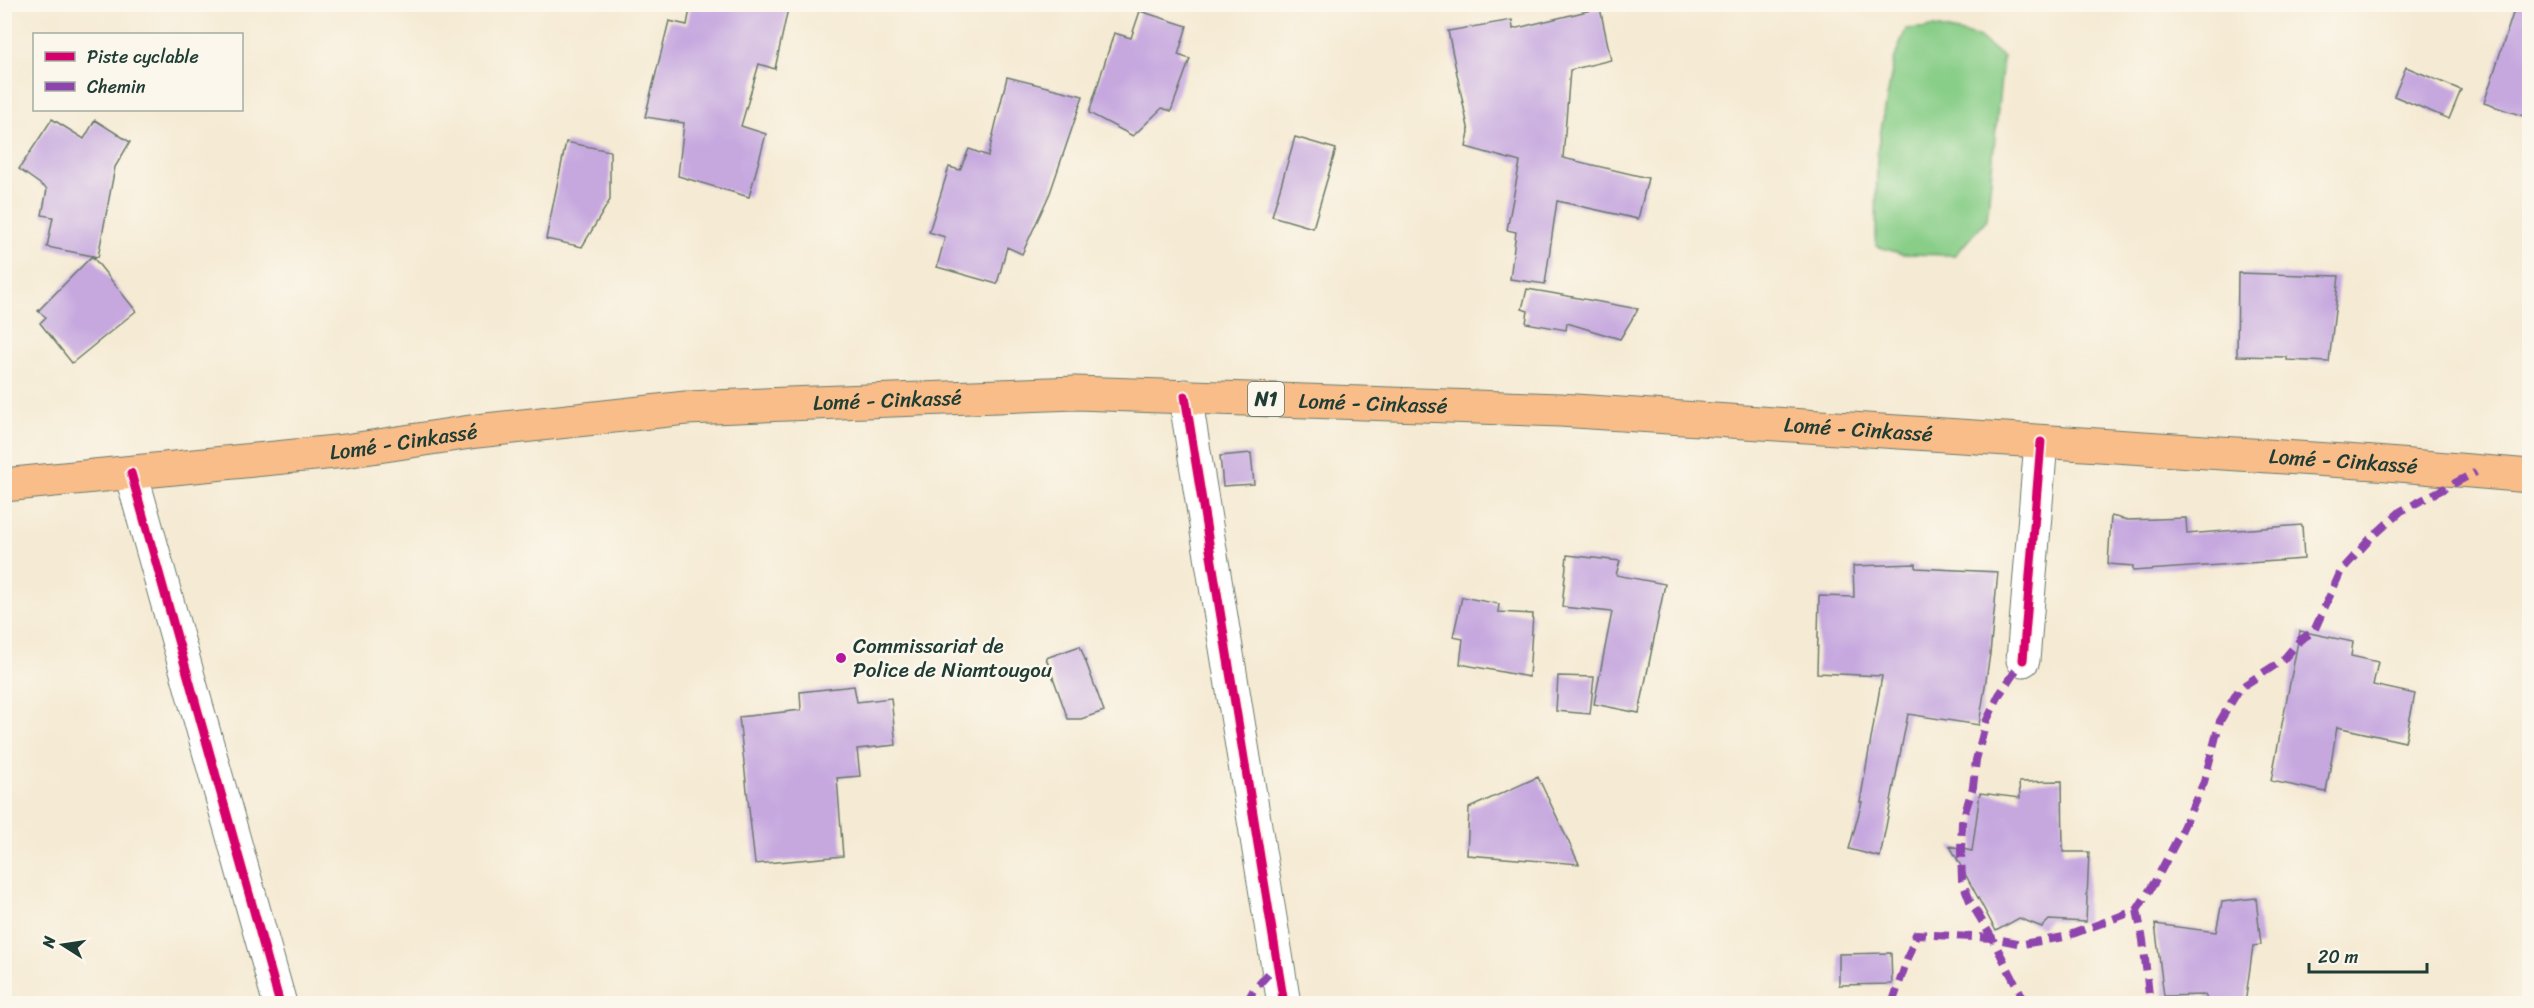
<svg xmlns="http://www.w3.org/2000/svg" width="2534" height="1008" font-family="Sriracha,sans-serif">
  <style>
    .green { fill: #88ce88; stroke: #54865e; stroke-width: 1.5 }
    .building { fill: #c6a8df }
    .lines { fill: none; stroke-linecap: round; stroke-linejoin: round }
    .minor-casing { stroke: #6a7a6c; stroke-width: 35 }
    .trunk-casing { stroke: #6a7a6c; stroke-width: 35 }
    .minor { stroke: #fff; stroke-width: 33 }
    .trunk { stroke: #f8bd89; stroke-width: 33 }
    .quiet { stroke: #8e44ad; stroke-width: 8; stroke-dasharray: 15 8; stroke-linecap: butt }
    .cycleway-casing { stroke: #fbf7ec; stroke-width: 13 }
    .cycleway { stroke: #d6006c; stroke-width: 9 }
    .poi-dot { fill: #b5179e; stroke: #fbf7ec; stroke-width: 2 }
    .labels { text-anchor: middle; stroke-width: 5; stroke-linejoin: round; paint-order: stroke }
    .shield { fill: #fbf7ec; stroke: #61756b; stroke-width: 1.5 }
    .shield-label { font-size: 20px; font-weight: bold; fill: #1f3d34 }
    .street-label { font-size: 21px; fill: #1f3d34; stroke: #fbf7ec }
    .poi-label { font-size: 21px; fill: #1f3d34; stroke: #fbf7ec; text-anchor: start }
  </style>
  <rect width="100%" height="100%" fill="#fbf7ec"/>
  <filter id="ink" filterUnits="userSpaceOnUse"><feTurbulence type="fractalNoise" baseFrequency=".0167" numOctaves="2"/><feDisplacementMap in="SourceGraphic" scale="12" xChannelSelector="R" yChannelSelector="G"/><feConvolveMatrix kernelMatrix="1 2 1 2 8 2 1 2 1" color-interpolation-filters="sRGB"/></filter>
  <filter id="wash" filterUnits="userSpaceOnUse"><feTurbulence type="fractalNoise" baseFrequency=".008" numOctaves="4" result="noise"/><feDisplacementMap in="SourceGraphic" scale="24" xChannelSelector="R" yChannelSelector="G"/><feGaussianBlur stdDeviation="1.35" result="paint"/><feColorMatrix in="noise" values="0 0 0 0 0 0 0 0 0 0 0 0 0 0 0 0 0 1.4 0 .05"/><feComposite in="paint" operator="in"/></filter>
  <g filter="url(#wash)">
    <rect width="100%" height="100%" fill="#f5ead3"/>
    <path class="green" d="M1934,27L1977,36L2003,57L1987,219L1955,255L1902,254L1876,246L1877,152L1894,60L1906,29Z"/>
    <g id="blocks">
      <path class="building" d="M691,4H789L775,69L759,64L741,126L766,134L749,197L678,176L684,123L645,117L669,21L687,25Z
        M2516,4H2529V118L2484,103Z
        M1600,8L1611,60L1570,70L1563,158L1648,178L1638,219L1557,201L1545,284L1510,279L1516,232L1507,230L1520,162L1466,147L1469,132L1448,31L1512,20L1513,29Z
        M1140,11L1187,26L1178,55L1190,59L1171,111L1162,108L1133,136L1089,113L1114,33L1131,38Z
        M2406,67L2461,90L2449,119L2394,96Z
        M1007,77L1083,96L1050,193L1022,254L1007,247L997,284L937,267L945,237L929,232L949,167L960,170L969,149L988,156Z
        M52,119L84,139L95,120L130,142L115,167L98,257L47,247L53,217L42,215L47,189L19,169Z
        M1295,137L1336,149L1313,228L1272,216Z
        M566,142L610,151V200L582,247L546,239Z
        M92,256L136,311L72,363L40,323L46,317L38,311Z
        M2238,273L2339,276L2329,362L2287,360V357L2237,356Z
        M1527,289L1551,293L1638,309L1620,339L1567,323L1566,330L1526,323L1528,311L1522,309Z
        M1251,453L1254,484L1223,486L1220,456Z
        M2111,516L2128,520L2186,518L2187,534L2302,525L2304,559L2133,571V566L2108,564Z
        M1567,555L1620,561L1616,575L1665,584L1639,713L1594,704L1612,612L1562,607Z
        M1916,564V568L1998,572L1990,654L1979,725L1908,714L1880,857L1849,849L1862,802H1860L1882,676L1817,673L1819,596L1854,597L1853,566Z
        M1462,597L1499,604L1498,612L1533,614L1529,677L1460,664L1463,639L1453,637Z
        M2300,631L2353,642L2351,656L2378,662L2373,685L2415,694L2405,742L2337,727L2326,792L2271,781Z
        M1080,646L1104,711L1081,719H1068L1046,658Z
        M1558,676L1594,677L1590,714L1556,711Z
        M854,686L857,702L891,698L896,745L857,749L860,776L837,778L843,856L755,864L739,717L801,710L800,692Z
        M1538,777L1579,864L1467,855L1469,808Z
        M2062,781L2063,852H2089L2086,922L2049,920L2042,927L2019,918L1996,931L1950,846L1972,851L1980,793L2020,798L2019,782Z
        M2256,898L2261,945L2253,946L2245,1004H2209L2205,995L2164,996L2155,924L2216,932L2222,902Z
        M1891,953L1892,984L1839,985V954Z"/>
    </g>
  </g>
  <g filter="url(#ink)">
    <use href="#blocks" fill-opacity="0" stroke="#6a7a6c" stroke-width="1.5"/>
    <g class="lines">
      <defs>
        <path id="minor" d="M1185,396L1284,1004
          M131,473L280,1004
          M2023,660L2041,442"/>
        <g id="trunk">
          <path id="s1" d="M4,485L345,451L477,431L686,408L1076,393L1560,410L2375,463L2530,476"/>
        </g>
      </defs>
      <use href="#minor" class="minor-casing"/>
      <use href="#trunk" class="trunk-casing"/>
      <use href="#minor" class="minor"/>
      <use href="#trunk" class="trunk"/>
      <path class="quiet" d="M2137,910L2143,940L2150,1004
        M1246,1004L1253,991L1279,962
        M1892,1004L1916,934L1992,938L2022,944L2064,937L2137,910L2156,880L2179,836L2204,782L2220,721L2240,688L2283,660L2300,640L2314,631L2341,571L2370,539L2401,511L2476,472
        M2023,1004L2022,996L1992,938L1970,901L1962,880L1961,852L1962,822L1973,787L1976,760L1986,722L1999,695L2023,660"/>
      <defs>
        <path id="cycleway" d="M1185,396L1284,1004
          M131,473L280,1004
          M2023,660L2041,442"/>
      </defs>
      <use href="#cycleway" class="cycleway-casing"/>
      <use href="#cycleway" class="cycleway"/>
    </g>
  </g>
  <circle class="poi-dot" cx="841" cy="658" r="6"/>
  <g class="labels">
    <rect class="shield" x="1248" y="382" width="36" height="34" rx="4.5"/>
    <g class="shield-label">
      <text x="1266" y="406">N1</text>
    </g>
    <g class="street-label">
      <text dy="7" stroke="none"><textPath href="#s1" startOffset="888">Lomé - Cinkassé</textPath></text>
      <text dy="7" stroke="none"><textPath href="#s1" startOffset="1374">Lomé - Cinkassé</textPath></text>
      <text dy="7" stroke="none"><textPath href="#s1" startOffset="1860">Lomé - Cinkassé</textPath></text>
      <text dy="7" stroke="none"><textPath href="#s1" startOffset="402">Lomé - Cinkassé</textPath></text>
      <text dy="7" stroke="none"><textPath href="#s1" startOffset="2346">Lomé - Cinkassé</textPath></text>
    </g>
    <g class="poi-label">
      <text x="853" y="653">Commissariat de<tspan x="853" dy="24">Police de Niamtougou</tspan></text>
    </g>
  </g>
  <rect width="2534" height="1008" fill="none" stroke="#fbf7ec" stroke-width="24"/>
  <rect x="33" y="33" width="210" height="78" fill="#fbf7ec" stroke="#a3ada2" stroke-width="1.5"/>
  <rect x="45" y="52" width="30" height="9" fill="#d6006c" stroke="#a3ada2" stroke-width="1.5"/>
  <text x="87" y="63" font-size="18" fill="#1f3d34">Piste cyclable</text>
  <rect x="45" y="82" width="30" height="9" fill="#8e44ad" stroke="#a3ada2" stroke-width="1.5"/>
  <text x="87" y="93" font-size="18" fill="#1f3d34">Chemin</text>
  <g transform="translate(63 945) rotate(282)" stroke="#fbf7ec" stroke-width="4.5" paint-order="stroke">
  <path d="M0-4.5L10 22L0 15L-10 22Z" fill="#1f3d34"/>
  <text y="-9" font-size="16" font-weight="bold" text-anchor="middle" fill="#1f3d34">N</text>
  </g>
  <path d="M2309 963v9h118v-9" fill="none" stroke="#1f3d34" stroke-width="3"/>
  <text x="2318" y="963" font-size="18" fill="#1f3d34" stroke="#fbf7ec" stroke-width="4.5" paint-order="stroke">20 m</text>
</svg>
